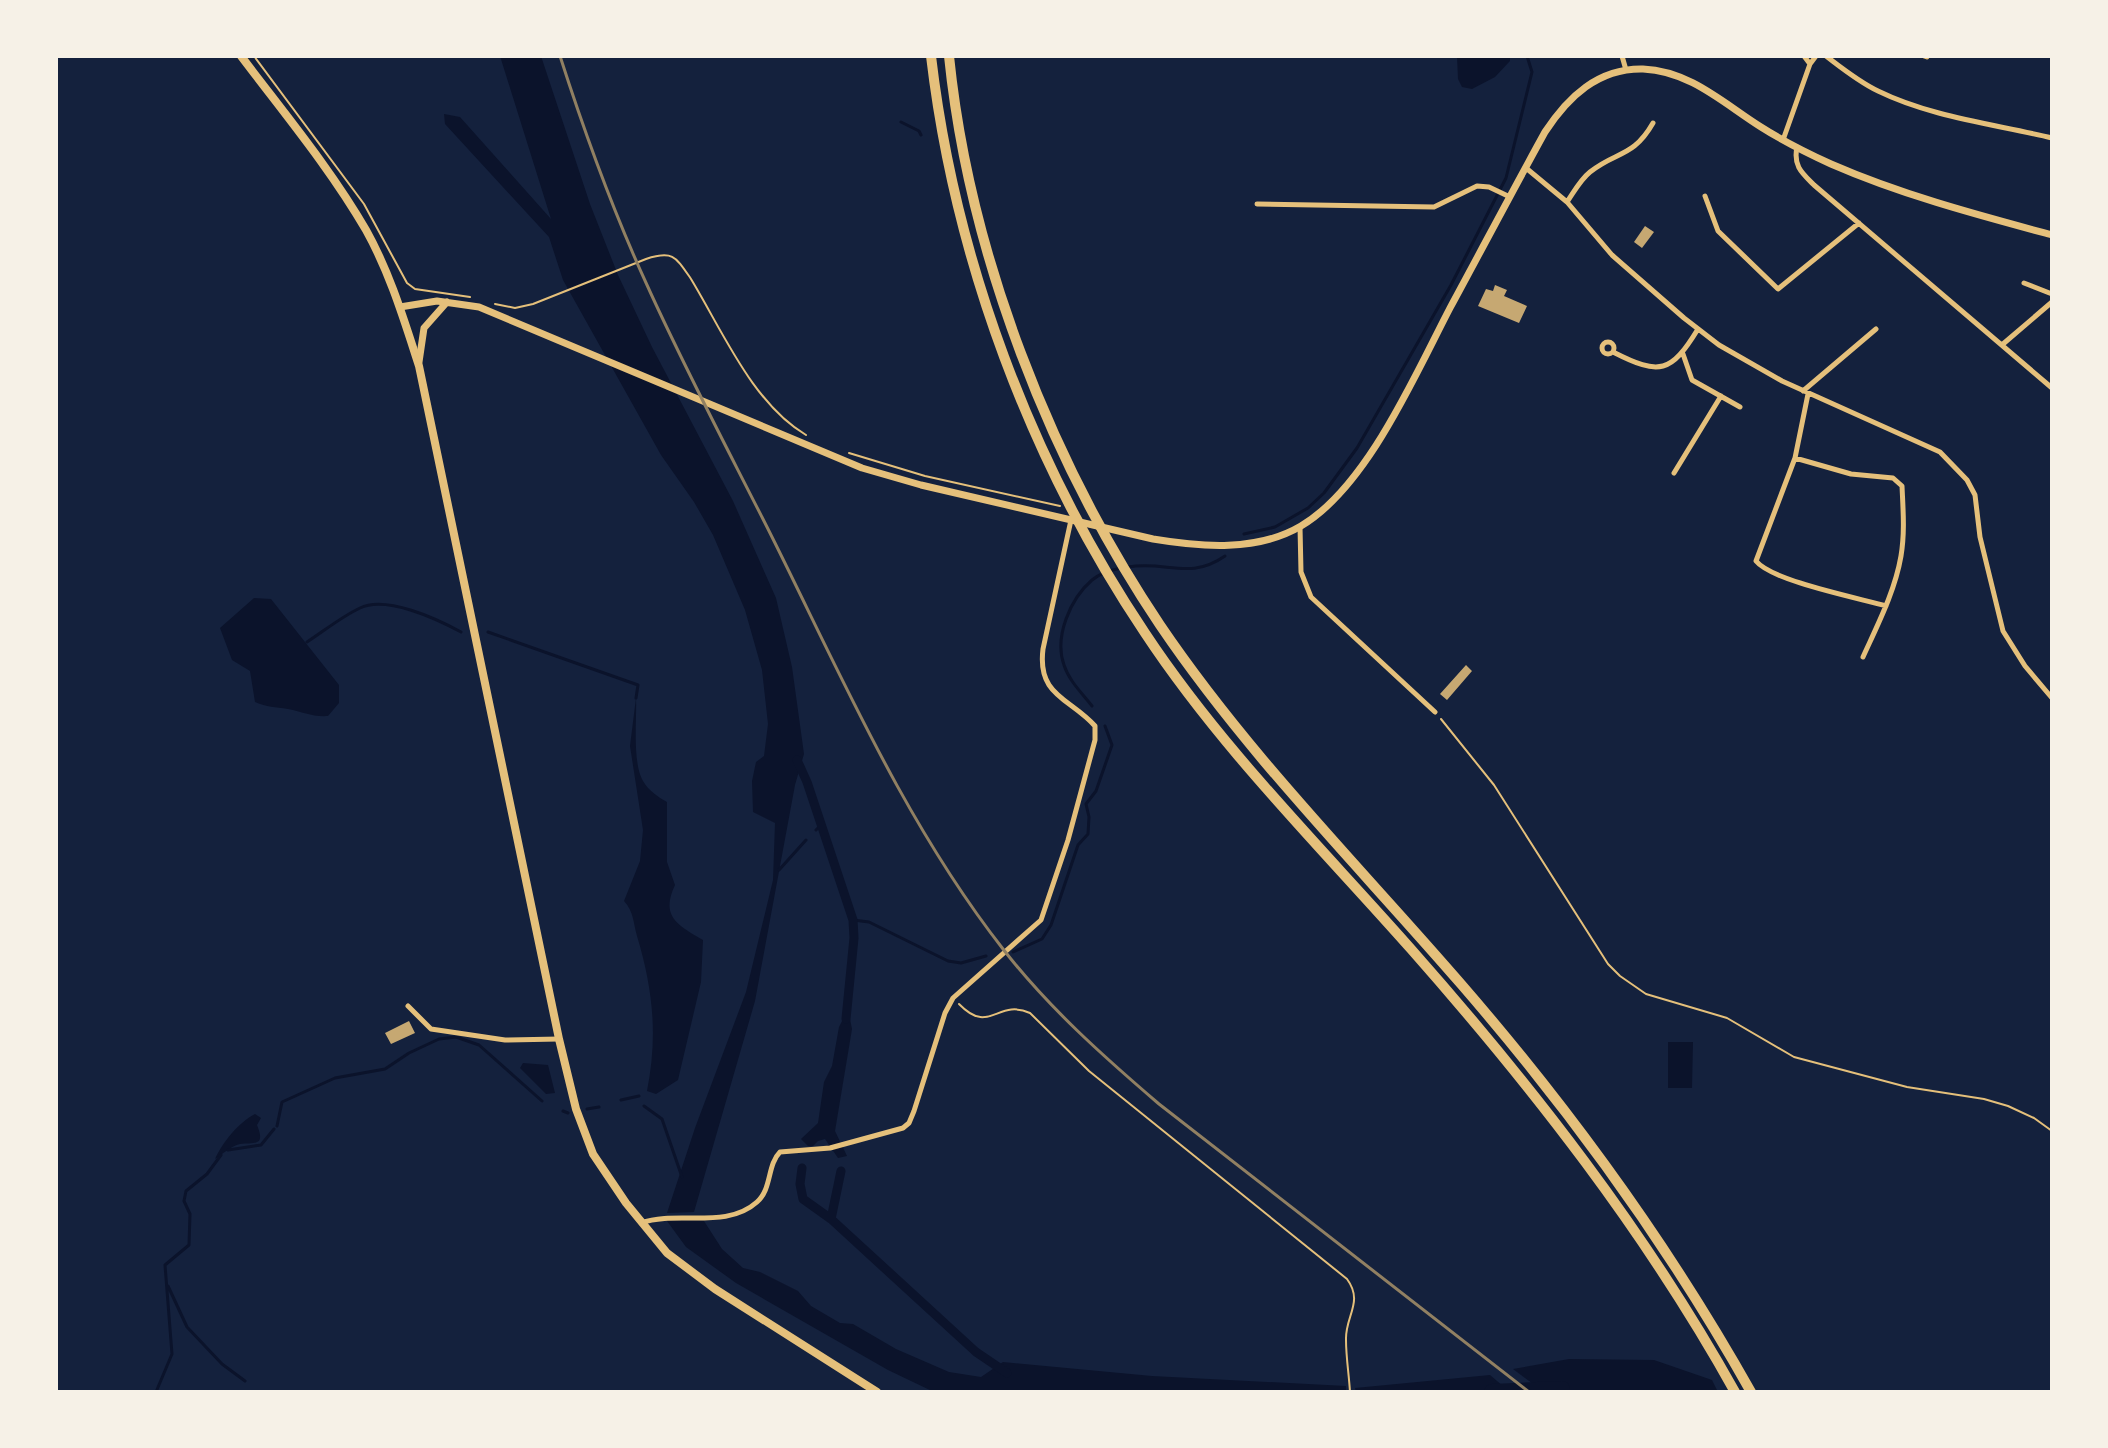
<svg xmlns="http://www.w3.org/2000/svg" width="2108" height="1448" font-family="Helvetica,sans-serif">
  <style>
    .water { fill: #0b132b }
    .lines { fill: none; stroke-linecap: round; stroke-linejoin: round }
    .stream { stroke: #0b132b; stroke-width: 3 }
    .canal { stroke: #0b132b; stroke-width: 9 }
    .river { stroke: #0b132b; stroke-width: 16 }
    .building { fill: #c6a872 }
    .path { stroke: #e5c07b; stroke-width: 2 }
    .minor { stroke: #e5c07b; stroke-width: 5 }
    .tertiary { stroke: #e5c07b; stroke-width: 7 }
    .secondary { stroke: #e5c07b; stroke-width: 8 }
    .motorway { stroke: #e5c07b; stroke-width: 10 }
    .rail { stroke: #918062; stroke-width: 3 }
  </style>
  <rect width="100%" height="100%" fill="#14213d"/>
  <path class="water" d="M500,56H541L590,204L618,275L652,347L733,501L776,598L792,667L804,754L795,785L755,1001L694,1212L667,1213L695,1128L746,992L773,880L775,823L753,812L752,781L756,762L764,756L768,724L762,670L745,610L713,535L694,502L661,455L563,280L549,237L445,124L444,114L460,117L551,219Z
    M1457,56H1510V61L1495,77L1472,89L1462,87L1458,79Z
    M254,598L271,599L339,685V703L328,716C312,717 303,712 288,709C275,707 267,707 255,702L250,671L232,660L220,628Z
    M636,698C637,719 632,762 643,781C648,790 658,797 667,802V862L675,885C660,917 678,925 703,940L701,982L678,1080L656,1094L647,1091C658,1036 653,989 637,936C633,922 634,912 624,901L640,861L643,830L630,746Z
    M848,1009L852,1029L835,1131L847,1156L838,1158L825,1139L818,1141L813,1146H808L801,1139L818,1123L824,1082L832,1066L839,1027Z
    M1668,1042H1693L1692,1088H1668Z
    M523,1063L548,1065L555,1093L546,1094L520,1068Z
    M255,1114L261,1118L257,1125C266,1147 254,1142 240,1144C231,1146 223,1154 215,1159C223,1142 238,1123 255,1114Z
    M667,1221H704L722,1249L743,1268L760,1272L798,1291L811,1306L840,1323L853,1324L896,1349L949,1372L981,1377L1003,1362L1152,1376L1346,1386V1392H934L888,1370L736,1283L686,1247Z
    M1569,1359L1654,1360L1712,1380L1718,1392H1544L1513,1369Z
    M1490,1375L1510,1392H1356L1355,1388Z"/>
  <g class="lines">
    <path class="stream" d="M901,122L919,131L921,135
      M1244,534L1275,527L1308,508L1324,493L1357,448L1451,285L1506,178L1532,72L1527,56
      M1128,567C1166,560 1189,581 1225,556
      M488,632L638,685L636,698
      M307,642C324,631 341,617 360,608C386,595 437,619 461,632
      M1092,706C1082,693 1069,681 1064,665C1054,637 1070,599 1092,580C1099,574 1111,570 1121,568
      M816,830L822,824
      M779,870L806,840
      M853,920L869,922L948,961L961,963L986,956
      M1013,952L1042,939L1051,925L1078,845L1088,834L1089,817L1086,804L1096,791L1112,745L1105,726
      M621,1100L639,1096
      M644,1106L662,1119L682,1177
      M587,1109L599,1107
      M563,1111L568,1113
      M277,1126L282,1102L335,1078L385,1069L409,1053L439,1039L456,1037L479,1045L542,1101
      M228,1150L261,1145L274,1129
      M168,1286L187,1327L222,1364L245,1381
      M156,1392L172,1354L165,1265L189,1245L190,1214L184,1201L186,1191L207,1174L221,1155"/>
    <path class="canal" d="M797,760L807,782L853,920L854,938L846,1019
      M802,1168L800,1184L803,1199L831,1219L976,1352L1007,1373
      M831,1219L841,1171"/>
    <path class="river" d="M1492,1392L1562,1389"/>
  </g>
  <path class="building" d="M1645,226L1654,232L1642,248L1634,242Z
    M1495,285L1507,290L1504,296L1527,306L1519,323L1478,306L1486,289L1493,291Z
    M1466,665L1472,671L1447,700L1440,694Z
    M409,1021L415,1033L391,1044L385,1033Z"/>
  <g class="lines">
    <path class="path" d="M254,56L364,204L407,283L415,289L470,297
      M495,304L515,308L533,304L646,259C673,250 676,257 691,279C722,330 753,404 806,435
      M849,453L925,476L1060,506
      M1441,719L1494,785L1608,964L1620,976L1646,994L1727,1018L1794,1057L1907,1087L1984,1099L2008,1106L2034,1118L2052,1131
      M959,1004C990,1036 997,998 1030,1013L1089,1071L1347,1279C1364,1302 1345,1316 1346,1340C1346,1357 1349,1375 1350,1392"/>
    <path class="minor" d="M1622,56L1626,70
      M1826,56C1843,69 1859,82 1878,91C1931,117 1994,124 2052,138
      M1924,56L1927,57
      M1810,64L1816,56
      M1783,140L1810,64L1804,56
      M1797,147C1793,166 1802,173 1814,185L2052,388
      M1526,168L1567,202L1612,255L1684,318L1719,345L1782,381L1940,452L1967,480L1975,495L1980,537L2003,631L2025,666L2052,698
      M1705,196L1718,231L1778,289L1859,223
      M1567,202C1574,192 1580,180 1590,172C1616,151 1633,158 1653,123
      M1257,204L1434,207L1477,186L1489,187L1510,197
      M2024,283L2052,294
      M1602 348a6 6 0 1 1 12 0a6 6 0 1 1-12 0Z
      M2003,344L2052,302
      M1613,352C1660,376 1671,373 1698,329
      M1683,354L1692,380L1740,407
      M1803,391L1876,329
      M1808,394L1795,458L1756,561C1772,581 1858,598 1886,606
      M1795,458L1851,474L1893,478L1902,486C1903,509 1905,532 1901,556C1895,591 1878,624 1863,657
      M1674,473L1721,396
      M1300,527L1301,572L1311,597L1435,712
      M408,1006L431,1029L505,1040L559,1039
      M641,1223C677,1210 726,1230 757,1202C772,1189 767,1165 780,1152L830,1148L903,1128L909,1123L914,1111L945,1013L953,998L1041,920L1068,840L1095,740V726C1070,698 1037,696 1043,649L1071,520"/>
    <path class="tertiary" d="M400,307L437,301L479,307L862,468L921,485L1153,539C1201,547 1257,552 1301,526C1367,487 1415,375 1450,308C1482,249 1513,190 1545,132C1568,97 1598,68 1643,69C1690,71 1723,103 1761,127C1783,141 1807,153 1831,164C1902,195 1978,215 2052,235
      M419,362L424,328L447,302"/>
    <path class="secondary" d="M241,56C284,113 330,168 366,230C390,273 404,320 419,366L559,1039L576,1109L593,1154L626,1203L667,1253L715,1289L877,1392"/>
    <path class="motorway" d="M931,56C955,260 1031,463 1145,633C1221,748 1320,846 1411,949C1532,1086 1646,1232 1735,1392
      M949,56C969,253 1050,461 1160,625C1248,755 1359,866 1461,984C1571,1111 1669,1246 1751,1392"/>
    <path class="rail" d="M560,56C585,134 613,211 647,285C684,367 726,446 767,527C839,670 903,821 1003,949C1048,1007 1103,1056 1159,1104L1529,1392"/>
  </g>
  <rect width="2108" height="1448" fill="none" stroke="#f6f1e7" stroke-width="116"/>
</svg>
